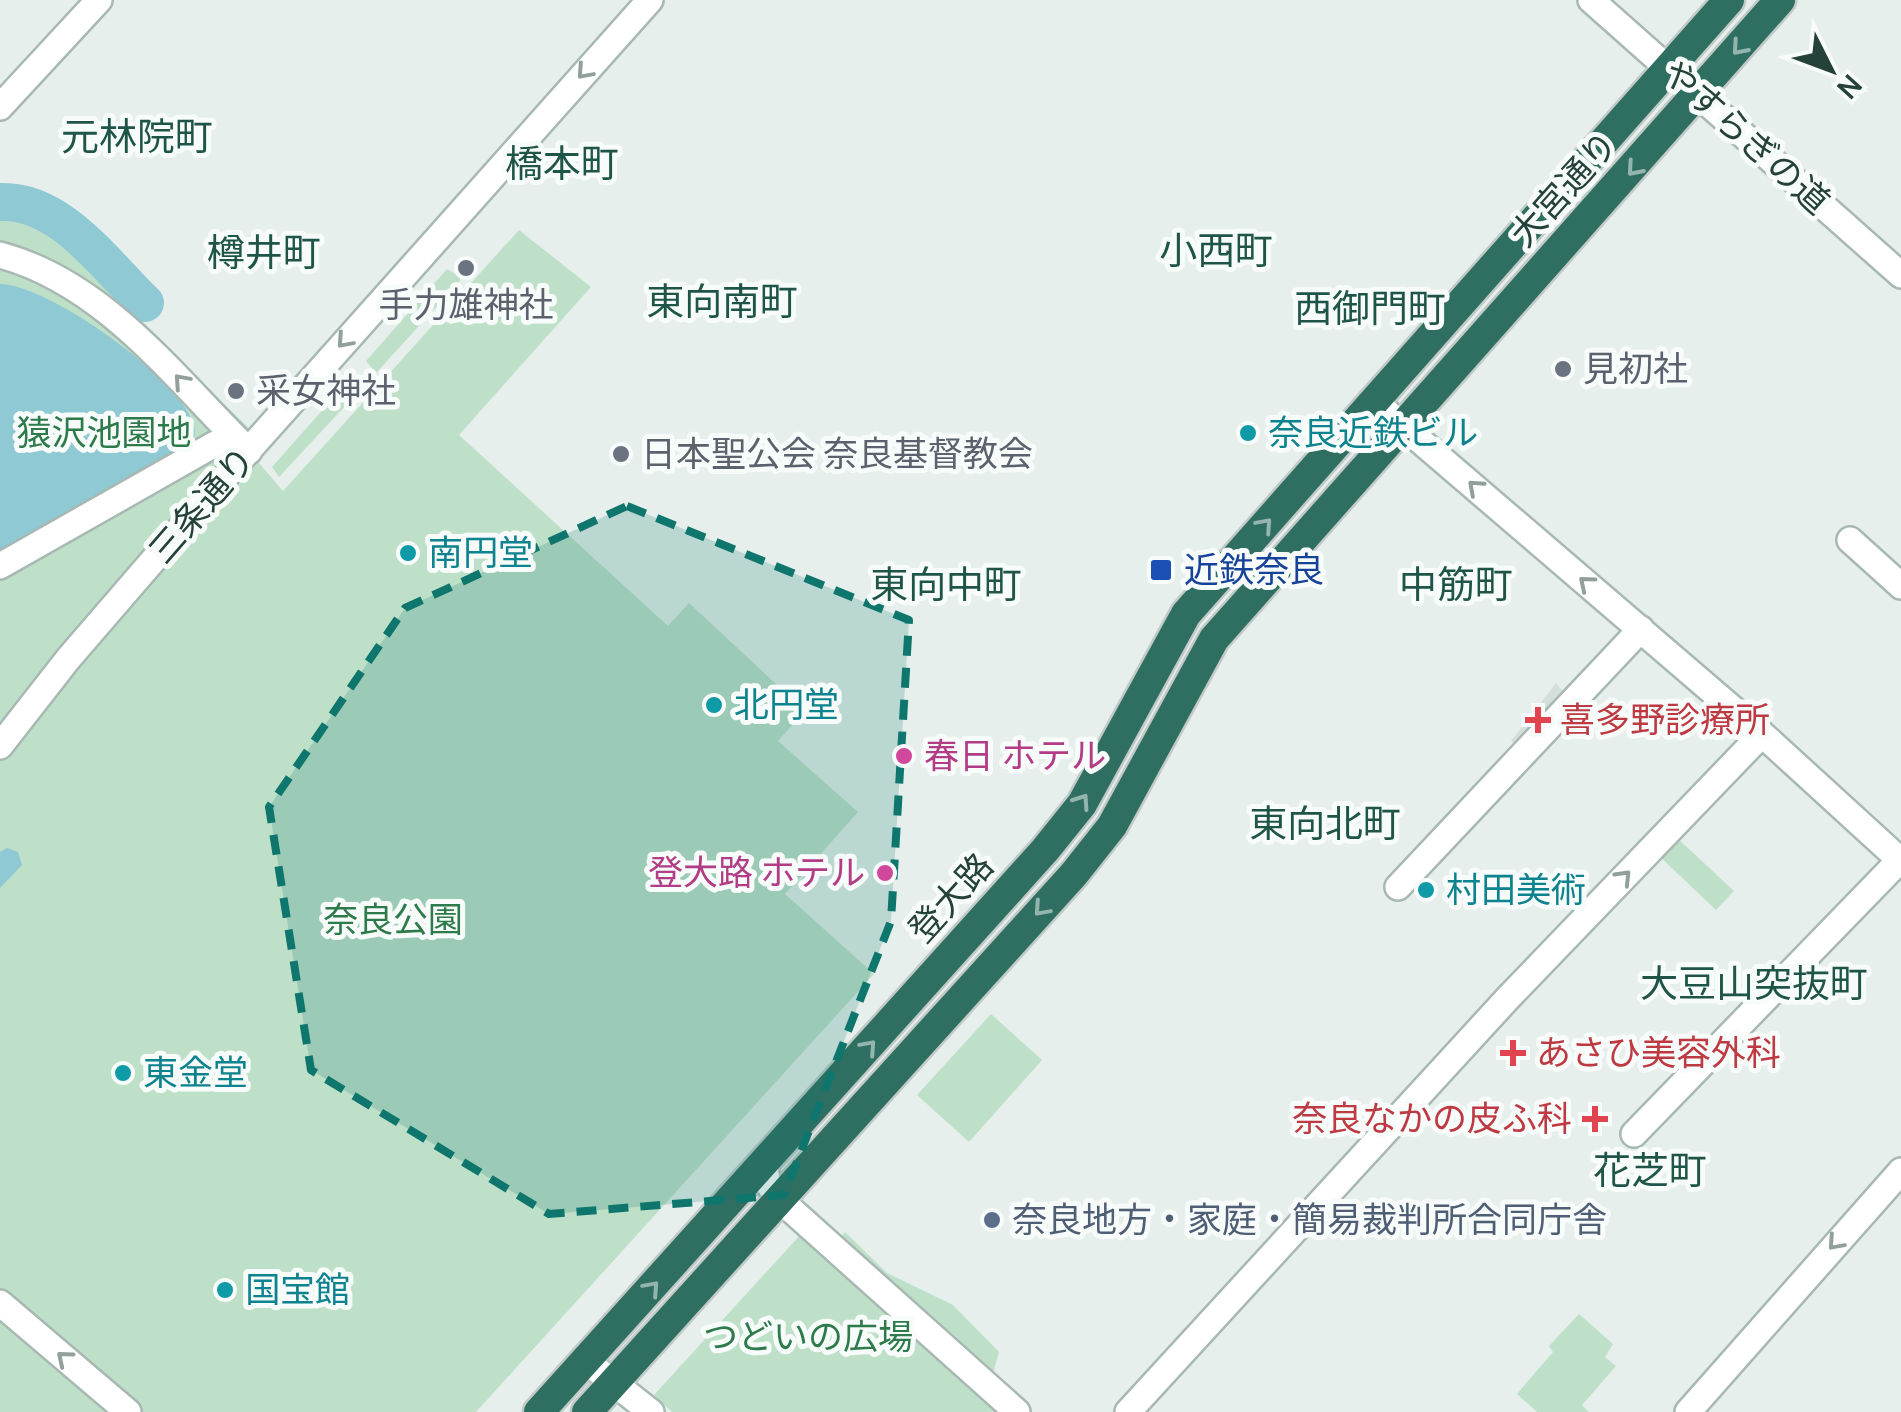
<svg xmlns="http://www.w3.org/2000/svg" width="1901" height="1412" font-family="Manrope,'Noto Sans JP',sans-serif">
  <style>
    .built { fill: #d4dfda }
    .green { fill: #bfe0c8 }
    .water { fill: #8ec9d4 }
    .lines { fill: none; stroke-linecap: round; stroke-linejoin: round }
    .river { stroke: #8ec9d4; stroke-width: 38 }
    .minor-casing { stroke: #a8b8b2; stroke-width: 30 }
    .highway-casing { stroke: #c2cac8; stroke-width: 35 }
    .minor { stroke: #fff; stroke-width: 25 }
    .highway { stroke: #2f6f62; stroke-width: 30 }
    .oneway { stroke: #93b5ae }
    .oneway2 { stroke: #92a09c }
    .marked { fill: #0f766e; fill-opacity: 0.2; stroke: #0f766e; stroke-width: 8; stroke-dasharray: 20 12; stroke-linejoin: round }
    .worship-dot { fill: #6b7280; stroke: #f7fbf9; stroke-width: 4 }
    .culture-dot { fill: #0f9aa8; stroke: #f7fbf9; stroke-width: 4 }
    .transit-dot { fill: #1a4fb4; stroke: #f7fbf9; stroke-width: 4 }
    .health-dot { fill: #e0444e; stroke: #f7fbf9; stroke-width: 4 }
    .hotel-dot { fill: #d1479c; stroke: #f7fbf9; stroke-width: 4 }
    .service-dot { fill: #5c6f8a; stroke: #f7fbf9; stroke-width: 4 }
    .labels { text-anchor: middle; stroke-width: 10; stroke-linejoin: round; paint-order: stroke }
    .street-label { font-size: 35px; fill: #24423a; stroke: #f7fbf9 }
    .worship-label { font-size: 35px; fill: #5b616d; stroke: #f7fbf9; text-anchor: start }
    .park-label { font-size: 35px; fill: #2d7a4b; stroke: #f7fbf9 }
    .culture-label { font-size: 35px; fill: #0d838f; stroke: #f7fbf9; text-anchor: start }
    .transit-label { font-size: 35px; fill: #164399; stroke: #f7fbf9; text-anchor: start }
    .health-label { font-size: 35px; fill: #be3a42; stroke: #f7fbf9; text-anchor: start }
    .hotel-label { font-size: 35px; fill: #b23c85; stroke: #f7fbf9; text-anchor: start }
    .service-label { font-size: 35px; fill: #4e5e75; stroke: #f7fbf9; text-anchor: start }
    .neighbourhood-label { font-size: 38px; fill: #1f5548; stroke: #f7fbf9 }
  </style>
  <rect width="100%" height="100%" fill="#e6efeb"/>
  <path class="built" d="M1556,683L1568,698L1522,751L1511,741Z"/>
  <path class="green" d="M0,198L39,202L52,210L156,306L138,322L249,428L259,463L283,491L519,230L591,287L459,435L668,626L689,603L805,711L778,741L858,812L785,894L874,974L476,1412H0Z
    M447,269L460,277V281L376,373L366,361Z
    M349,380L360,390L279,477L272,467Z
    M1674,835L1734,891L1716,910L1656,853Z
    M991,1014L1042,1060L969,1142L917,1095Z
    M845,1232L887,1273L953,1305L999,1352L992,1377L1031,1412H672L654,1395L802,1233L828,1256Z
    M1579,1314L1613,1344L1605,1357L1616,1366L1582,1405L1589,1412H1537L1517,1394L1553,1352L1549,1346Z"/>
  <path class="water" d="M0,284C48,284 183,380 194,426C196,434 193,440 191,448L0,552Z
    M7,848L18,852L22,865L0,888V852Z"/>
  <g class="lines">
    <path class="river" d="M0,202C60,199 105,265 145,303"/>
    <defs>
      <path id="minor" d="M1591,0L1901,275
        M0,107L99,0
        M0,255C105,283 175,379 249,451
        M1850,540L1901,586
        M0,566L215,444L249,451
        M1762,734L1901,861
        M0,746L68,659L232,469L650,0
        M1398,887L1641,629
        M1634,1134L1900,860
        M765,1164L767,1182L778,1198L1017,1412
        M0,1303L128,1412
        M586,1361L651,1412
        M1128,1412L1508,998L1762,734L1375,402
        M1688,1412L1901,1171"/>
      <path id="highway" d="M539,1412L1045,850L1082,804L1186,614L1729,0
        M587,1412L1074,874L1112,826L1214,639L1780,0"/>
    </defs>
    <use href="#minor" class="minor-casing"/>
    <use href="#highway" class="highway-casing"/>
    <use href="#minor" class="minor"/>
    <use href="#highway" class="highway"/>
  </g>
  <defs><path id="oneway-chevron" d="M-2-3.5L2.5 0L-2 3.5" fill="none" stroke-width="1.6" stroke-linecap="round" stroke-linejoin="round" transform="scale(2.5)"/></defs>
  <g class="oneway">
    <use href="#oneway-chevron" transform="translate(1739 48) rotate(131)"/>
    <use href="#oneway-chevron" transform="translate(1634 169) rotate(131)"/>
    <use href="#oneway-chevron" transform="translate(1265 525) rotate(-48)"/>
    <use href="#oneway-chevron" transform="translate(1082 801) rotate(-56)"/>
    <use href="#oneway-chevron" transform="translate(1041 909) rotate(132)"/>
    <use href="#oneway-chevron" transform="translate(869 1047) rotate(-48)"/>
    <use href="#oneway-chevron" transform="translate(652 1288) rotate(-48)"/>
  </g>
  <g class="oneway2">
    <use href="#oneway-chevron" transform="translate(584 72) rotate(132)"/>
    <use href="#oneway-chevron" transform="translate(344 341) rotate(132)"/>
    <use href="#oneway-chevron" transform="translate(181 381) rotate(-132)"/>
    <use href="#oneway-chevron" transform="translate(1475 487) rotate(-138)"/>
    <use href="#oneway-chevron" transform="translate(1586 583) rotate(-140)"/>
    <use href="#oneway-chevron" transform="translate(1624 877) rotate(-46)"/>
    <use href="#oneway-chevron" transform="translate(1835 1243) rotate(132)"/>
    <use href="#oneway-chevron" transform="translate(64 1358) rotate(-140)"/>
  </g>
  <path class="marked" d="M627,506L909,620L891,921L784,1195L549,1214L311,1070L269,807L405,608Z"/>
  <g class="worship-dot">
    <circle cx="466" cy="268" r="10"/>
    <circle cx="1563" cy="369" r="10"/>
    <circle cx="236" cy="391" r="10"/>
    <circle cx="621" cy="454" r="10"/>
  </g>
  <g class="culture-dot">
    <circle cx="1248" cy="433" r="10"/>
    <circle cx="408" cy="553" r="10"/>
    <circle cx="714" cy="705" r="10"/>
    <circle cx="1426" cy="890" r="10"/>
    <circle cx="123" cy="1073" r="10"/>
    <circle cx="225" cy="1290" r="10"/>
  </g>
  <rect class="transit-dot" x="1149" y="558" width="24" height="24" rx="5"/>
  <g class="health-dot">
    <path d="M1533 705h10v10h10v10h-10v10h-10v-10h-10v-10h10z"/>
    <path d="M1508 1038h10v10h10v10h-10v10h-10v-10h-10v-10h10z"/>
    <path d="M1590 1104h10v10h10v10h-10v10h-10v-10h-10v-10h10z"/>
  </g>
  <g class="hotel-dot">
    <circle cx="904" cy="756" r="10"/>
    <circle cx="885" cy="873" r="10"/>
  </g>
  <circle class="service-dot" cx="992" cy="1220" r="10"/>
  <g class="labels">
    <g class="street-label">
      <text transform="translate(1746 137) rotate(42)" y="12">やすらぎの道</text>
      <text transform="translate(1564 189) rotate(-48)" y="12">大宮通り</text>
      <text transform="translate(202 505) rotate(-49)" y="12">三条通り</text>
      <text transform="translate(951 898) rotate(-48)" y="12">登大路</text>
    </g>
    <g class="worship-label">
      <text x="466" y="317" text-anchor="middle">手力雄神社</text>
      <text x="1583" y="381">見初社</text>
      <text x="256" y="403">采女神社</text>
      <text x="641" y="466">日本聖公会 奈良基督教会</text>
    </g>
    <g class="park-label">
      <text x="104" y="445">猿沢池園地</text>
      <text x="393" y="932">奈良公園</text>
      <text x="808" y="1349">つどいの広場</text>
    </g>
    <g class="culture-label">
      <text x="1268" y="445">奈良近鉄ビル</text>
      <text x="428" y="565">南円堂</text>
      <text x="734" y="717">北円堂</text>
      <text x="1446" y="902">村田美術</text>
      <text x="143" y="1085">東金堂</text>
      <text x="245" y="1302">国宝館</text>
    </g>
    <g class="transit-label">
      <text x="1184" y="582">近鉄奈良</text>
    </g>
    <g class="health-label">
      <text x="1560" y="732">喜多野診療所</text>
      <text x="1536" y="1065">あさひ美容外科</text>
      <text x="1572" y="1131" text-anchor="end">奈良なかの皮ふ科</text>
    </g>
    <g class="hotel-label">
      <text x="924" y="768">春日 ホテル</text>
      <text x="865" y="885" text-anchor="end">登大路 ホテル</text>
    </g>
    <g class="service-label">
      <text x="1012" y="1232">奈良地方・家庭・簡易裁判所合同庁舎</text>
    </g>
    <g class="neighbourhood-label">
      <text x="137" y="150">元林院町</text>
      <text x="562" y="177">橋本町</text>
      <text x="1216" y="264">小西町</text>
      <text x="264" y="266">樽井町</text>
      <text x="722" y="315">東向南町</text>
      <text x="1370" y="322">西御門町</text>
      <text x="946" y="598">東向中町</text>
      <text x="1456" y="598">中筋町</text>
      <text x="1325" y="837">東向北町</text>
      <text x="1754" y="997">大豆山突抜町</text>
      <text x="1650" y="1184">花芝町</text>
    </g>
  </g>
  <g transform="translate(1831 70) rotate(132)" stroke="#f7fbf9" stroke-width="8" paint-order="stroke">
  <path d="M0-8L18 38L0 25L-18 38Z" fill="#24423a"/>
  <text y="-15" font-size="28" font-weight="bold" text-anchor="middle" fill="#24423a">N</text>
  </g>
</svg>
